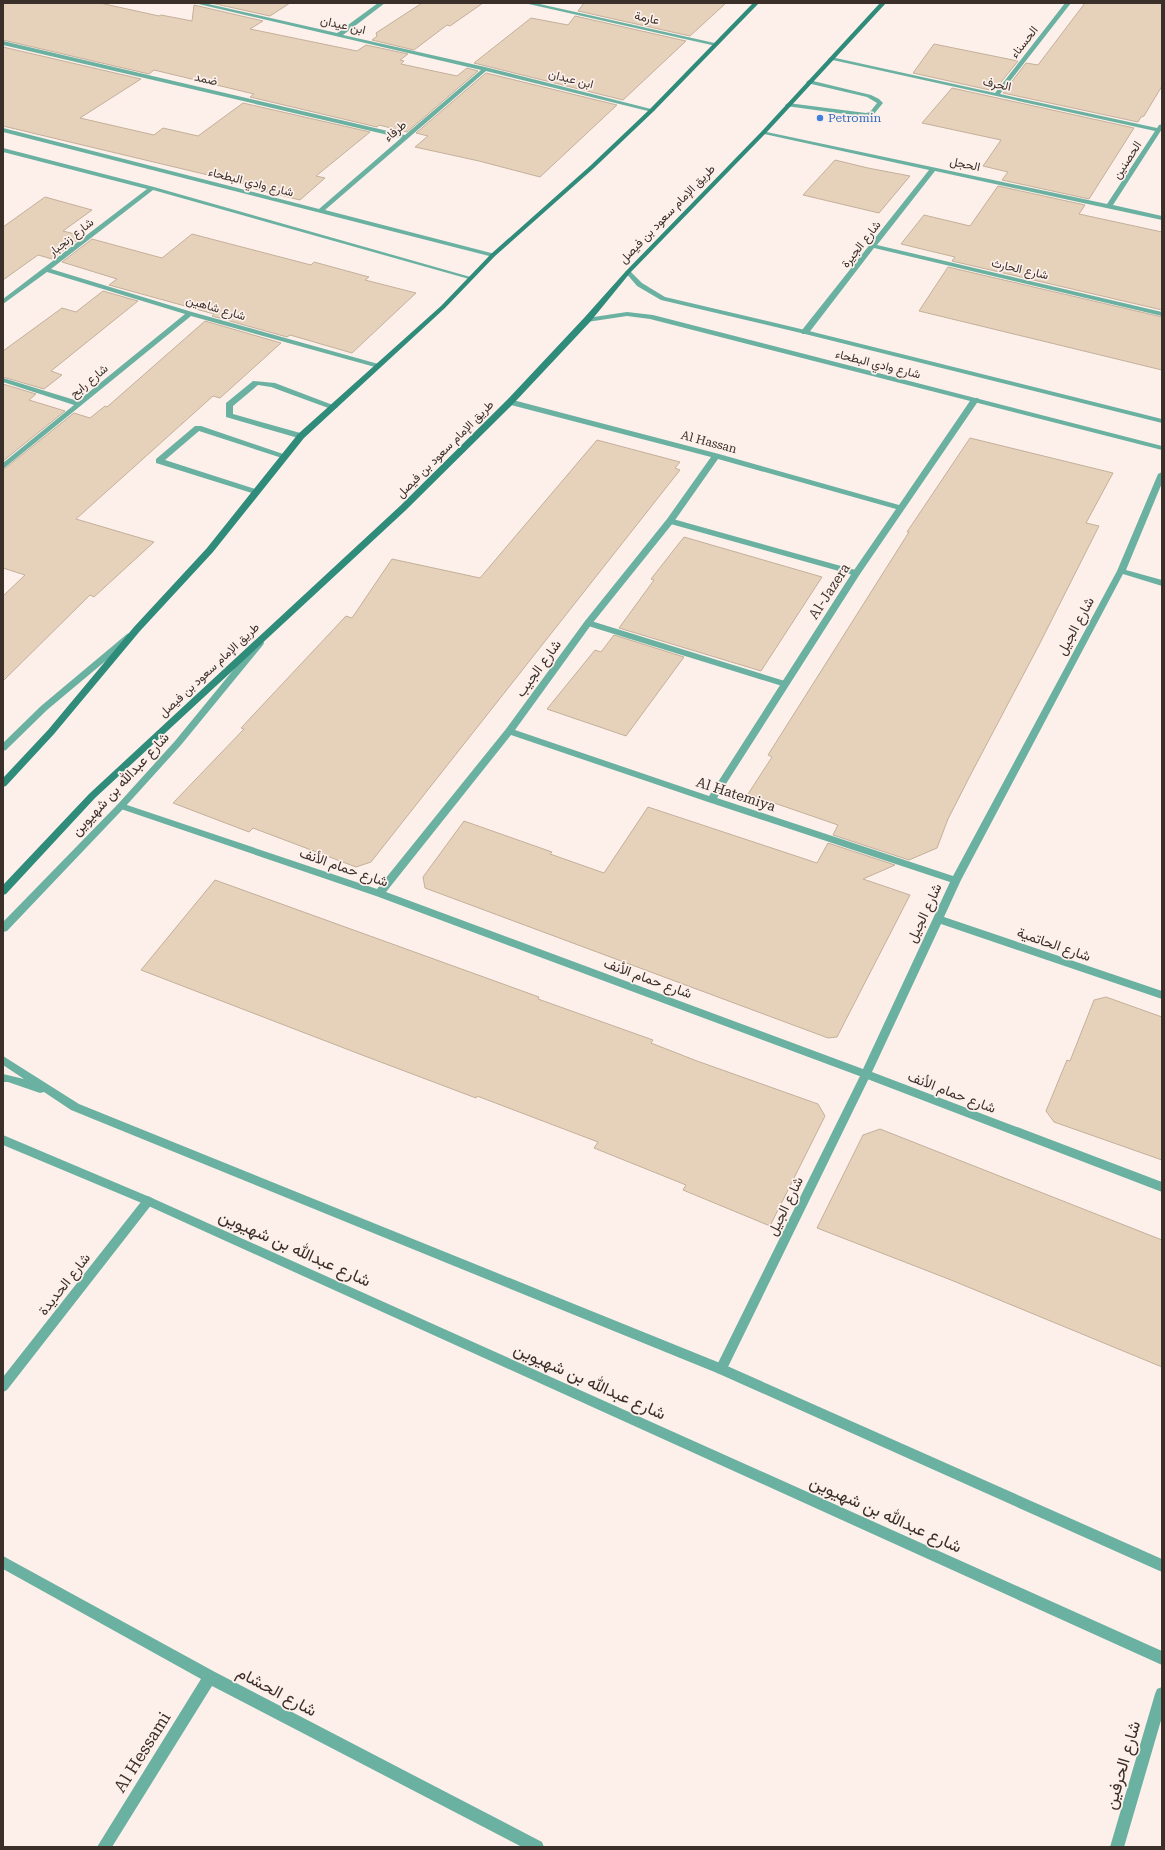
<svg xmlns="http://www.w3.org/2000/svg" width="1165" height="1850" font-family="'Roboto Serif',Vazirmatn,serif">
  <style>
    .building { fill: #e6d1ba; stroke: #c4b09a }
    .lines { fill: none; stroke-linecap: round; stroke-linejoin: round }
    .service { fill: #6bb1a1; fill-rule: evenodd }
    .minor { fill: #6bb1a1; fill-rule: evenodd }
    .tertiary { fill: #6bb1a1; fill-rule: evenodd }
    .secondary { fill: #2f8b7a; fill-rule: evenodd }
    .shop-dot { fill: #3f7fe0; stroke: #fdf0eb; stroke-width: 1.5 }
    .labels { text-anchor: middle; stroke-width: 3.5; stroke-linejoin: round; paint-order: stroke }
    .far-street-label { font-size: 12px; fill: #3b2f2a; stroke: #fdf0eb }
    .far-shop-label { font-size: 12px; fill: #366cbe; stroke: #fdf0eb; text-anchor: start }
    .street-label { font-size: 14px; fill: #3b2f2a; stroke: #fdf0eb }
    .near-street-label { font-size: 17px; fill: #3b2f2a; stroke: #fdf0eb }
  </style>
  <rect width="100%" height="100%" fill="#fdf0eb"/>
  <path class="building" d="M3,3H100L159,16L161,15L192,21L194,5L263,21L250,29L357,51L366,45L408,54L400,60L404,61L401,64L457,76L467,68L478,71L407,132L379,125L377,127L250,97L254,94L154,70L149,74L3,40Z
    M211,3H290L270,16Z
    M422,3H483L450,26L447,25L414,50L372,40L377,36L376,33Z
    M584,3H726L690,36L578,11Z
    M1085,3H1162V86L1144,116L1141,117L1138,122L1003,93L1026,63L1038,65Z
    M575,16L686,41L623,100L474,63L531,18L568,25Z
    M934,44L1018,61L994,91L913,73Z
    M3,47L141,79L80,118L154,135L163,128L198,136L243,103L370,132L316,176L325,178L300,200L251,188L254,186L3,126Z
    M486,73L617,105L540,177L479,161L415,147L428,136L416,133Z
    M952,88L1134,128L1089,199L1002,180L1008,172L983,166L1001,140L922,123Z
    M835,160L868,168L910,176L879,213L803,195Z
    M998,186L1085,205L1079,214L1162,232V310L952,261L955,257L901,244L924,215L970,226Z
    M45,197L92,210L63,231L83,236L52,259L38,255L3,280V227Z
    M192,234L311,265L314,262L369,277L365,280L416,293L352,353L290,335L287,337L212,316L214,314L109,285L117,279L62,262L92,239L162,258Z
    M948,267L1162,317V370L919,311Z
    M103,291L138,301L51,371L62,375L44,389L3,377V351L62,308L76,312Z
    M205,321L281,343L220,398L213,396L76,519L154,542L94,597L90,595L3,681V596L25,575L3,568V470L74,413L90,418L105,406L107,407Z
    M3,384L36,394L29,400L65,411L3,461Z
    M970,438L1113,473L1086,523L1099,526L1039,645L972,772L948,819L937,848L909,860L833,835L838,825L748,794L772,757L768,755L909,532H907Z
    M597,440L680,462L675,468L680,470L371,862L356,867L253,828L249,832L173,803L244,729L241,728L346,616L352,618L392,559L480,578Z
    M684,537L822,577L761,671L619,628L654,580L651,579Z
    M614,635L684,657L626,736L547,709L595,650L601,652Z
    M648,807L817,863L828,843L895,865L863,879L910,895L837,1037L828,1038L425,888L423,877L464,821L552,852L550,854L604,873Z
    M215,880L539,997L538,999L653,1040L651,1043L697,1061L818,1104L825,1116L770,1226L683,1190L686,1185L594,1148L598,1142L477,1096L476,1098L362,1055L141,970Z
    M1106,997L1162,1017V1160L1054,1122L1046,1111L1067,1060L1070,1061L1094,1000Z
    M880,1129L1162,1240V1367L951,1280L817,1228L863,1135Z"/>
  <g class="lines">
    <path class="service" d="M809,80L871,95L879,99L883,103L874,114L866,117L786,106L785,105L788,103L866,113L870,112L877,103L867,97L807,83L806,82Z
      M253,381L275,383L338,407L334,409H331L271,387L258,385L233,406V414L304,434V438H298L226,417V403Z
      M195,426H201L289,456L285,458H282L199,431L165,460L258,490L259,492L255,494L156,463V459Z
      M667,519H673L859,571L860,573L856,576L853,575L667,523Z
      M588,620L788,682L789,684L785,687L782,686L585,625L584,623Z
      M866,1070L870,1071L871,1074L725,1373L721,1374L717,1373L715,1369L717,1365L861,1074L862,1071Z"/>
    <path class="minor" d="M194,3H204L337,33L378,3H385L343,35L485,67L655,110L652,112L486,71L325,210L495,254V256L493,257L3,132V128L319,209L401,138L3,45V41L405,135L481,70Z
      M524,3H535L719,44L716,46Z
      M1065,3H1071L1000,94L1157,128L1159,125L1162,124V129L1113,205L1162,216V220L935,171L877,245L1162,312V316L874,248L808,334H802V330L929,170L764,134L762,133V131L1107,204L1155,131L828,59L831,57L995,93Z
      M3,148L154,187L474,278L469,279L153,190L51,269L192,312L382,365L375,367L191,316L3,469V463L74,405L3,382V378L78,401L185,314L47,272L3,304V299L147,189L3,152Z
      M972,398H978L979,400L860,574L717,798L953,876L1117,571L1158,474L1162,472V483L1126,570L1162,580V586L1123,574L961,880L944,917L1162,991V999L941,924L872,1072L1162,1182V1192L862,1077L376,896L118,808L116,806L121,803L124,804L377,889L506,729L585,621L667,519L711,457L507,404V400H513L719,454L899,505ZM718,459L896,509L852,573L709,796L515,730L591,625L673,523ZM511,735L708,802L950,882L863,1069L386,892Z
      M148,1196L152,1198L154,1201L152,1204L7,1390L3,1392V1377L144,1198Z
      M3,1556L215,1672L542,1842L544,1847H522L212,1686L112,1847H97L201,1679L3,1569Z
      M1162,1687V1717L1124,1847H1110L1155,1694L1157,1689Z"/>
    <path class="tertiary" d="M626,271H630L642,283L665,297L805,330L1162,419V423L805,334L661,300L637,286L625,272Z
      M627,312L653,315L1162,446V450L650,319L627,316L587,322L583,320L587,318Z
      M130,633L133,634L134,636L133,638L47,710L6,750L3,751V743L41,706L127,634Z
      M260,640L263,641L264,643L263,645L181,745L124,808L7,931L3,932V922L118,804L175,741L257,641Z
      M3,1056L79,1104L725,1365L1162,1559V1572L717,1373L71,1110L44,1092L40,1093L8,1082H3V1074L24,1079L3,1065Z
      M3,1135L152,1198L1162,1651V1665L144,1204L3,1145Z"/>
    <path class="secondary" d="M753,3H759L654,111L594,168L495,256L445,308L304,438L213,552L140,631L54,734L6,786L3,787V778L48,730L134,627L207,548L298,434L441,306L491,254L590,166L650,109Z
      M880,3H886L766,133L630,273L590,322L513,404L406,510L95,798L6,894L3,895V885L89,794L400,506L507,400L584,318L626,271L762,131Z"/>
  </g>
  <circle class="shop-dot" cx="820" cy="118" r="4"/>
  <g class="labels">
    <g class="far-street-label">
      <text transform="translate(647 18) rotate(12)" y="4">عارمة</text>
      <text transform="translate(343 25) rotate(13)" y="4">ابن عيدان</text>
      <text transform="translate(1024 42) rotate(-52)" y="4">الحسناء</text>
      <text transform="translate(206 79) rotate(13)" y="4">ضمد</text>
      <text transform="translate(571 79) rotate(14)" y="4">ابن عبدان</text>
      <text transform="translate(997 84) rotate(12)" y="4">الحرف</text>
      <text transform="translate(395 131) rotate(-41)" y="4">طرفاء</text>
      <text transform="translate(1127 160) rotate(-57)" y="4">الحصنين</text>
      <text transform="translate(965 164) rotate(12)" y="4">الحجل</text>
      <text transform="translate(251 182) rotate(14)" y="4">شارع وادي البطحاء</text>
      <text transform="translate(667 214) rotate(-46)" y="4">طريق الإمام سعود بن فيصل</text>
      <text transform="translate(71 237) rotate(-38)" y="4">شارع زنجبار</text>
      <text transform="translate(861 244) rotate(-52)" y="4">شارع الجيرة</text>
      <text transform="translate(1020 269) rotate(13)" y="4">شارع الحارث</text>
      <text transform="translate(216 308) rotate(16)" y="4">شارع شاهين</text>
      <text transform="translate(878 364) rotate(14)" y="4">شارع وادي البطحاء</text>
      <text transform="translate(89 381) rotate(-40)" y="4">شارع رابح</text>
      <text transform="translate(709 442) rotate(15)" y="4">Al Hassan</text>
      <text transform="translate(445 449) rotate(-45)" y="4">طريق الإمام سعود بن فيصل</text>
      <text transform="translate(209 670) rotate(-43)" y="4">طريق الإمام سعود بن فيصل</text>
    </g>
    <g class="far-shop-label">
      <text x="828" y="122">Petromin</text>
    </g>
    <g class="street-label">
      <text transform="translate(829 591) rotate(-57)" y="5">Al-Jazera</text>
      <text transform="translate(1075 626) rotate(-62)" y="5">شارع الجيل</text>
      <text transform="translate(538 668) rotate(-54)" y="5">شارع الجيب</text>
      <text transform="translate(120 784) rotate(-47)" y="5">شارع عبدالله بن شهيوين</text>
      <text transform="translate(736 794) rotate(18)" y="5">Al Hatemiya</text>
      <text transform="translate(344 867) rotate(19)" y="5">شارع حمام الأنف</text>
      <text transform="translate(924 913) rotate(-65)" y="5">شارع الجيل</text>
      <text transform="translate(1054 944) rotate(19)" y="5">شارع الحاتمية</text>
      <text transform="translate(648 978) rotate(20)" y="5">شارع حمام الأنف</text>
      <text transform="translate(952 1092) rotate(21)" y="5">شارع حمام الأنف</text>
      <text transform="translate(785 1206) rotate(-64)" y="5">شارع الجيل</text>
      <text transform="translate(64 1284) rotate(-52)" y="5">شارع الحديدة</text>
    </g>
    <g class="near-street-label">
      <text transform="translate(295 1248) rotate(24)" y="6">شارع عبدالله بن شهيوين</text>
      <text transform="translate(590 1381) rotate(24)" y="6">شارع عبدالله بن شهيوين</text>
      <text transform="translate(886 1514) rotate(24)" y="6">شارع عبدالله بن شهيوين</text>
      <text transform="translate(277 1691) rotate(28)" y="6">شارع الحشام</text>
      <text transform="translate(142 1752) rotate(-58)" y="6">Al Hessami</text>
      <text transform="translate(1122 1765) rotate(-74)" y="6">شارع الحرفين</text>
    </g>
  </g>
  <rect width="1165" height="1850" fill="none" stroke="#3b2f2a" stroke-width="8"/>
</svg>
